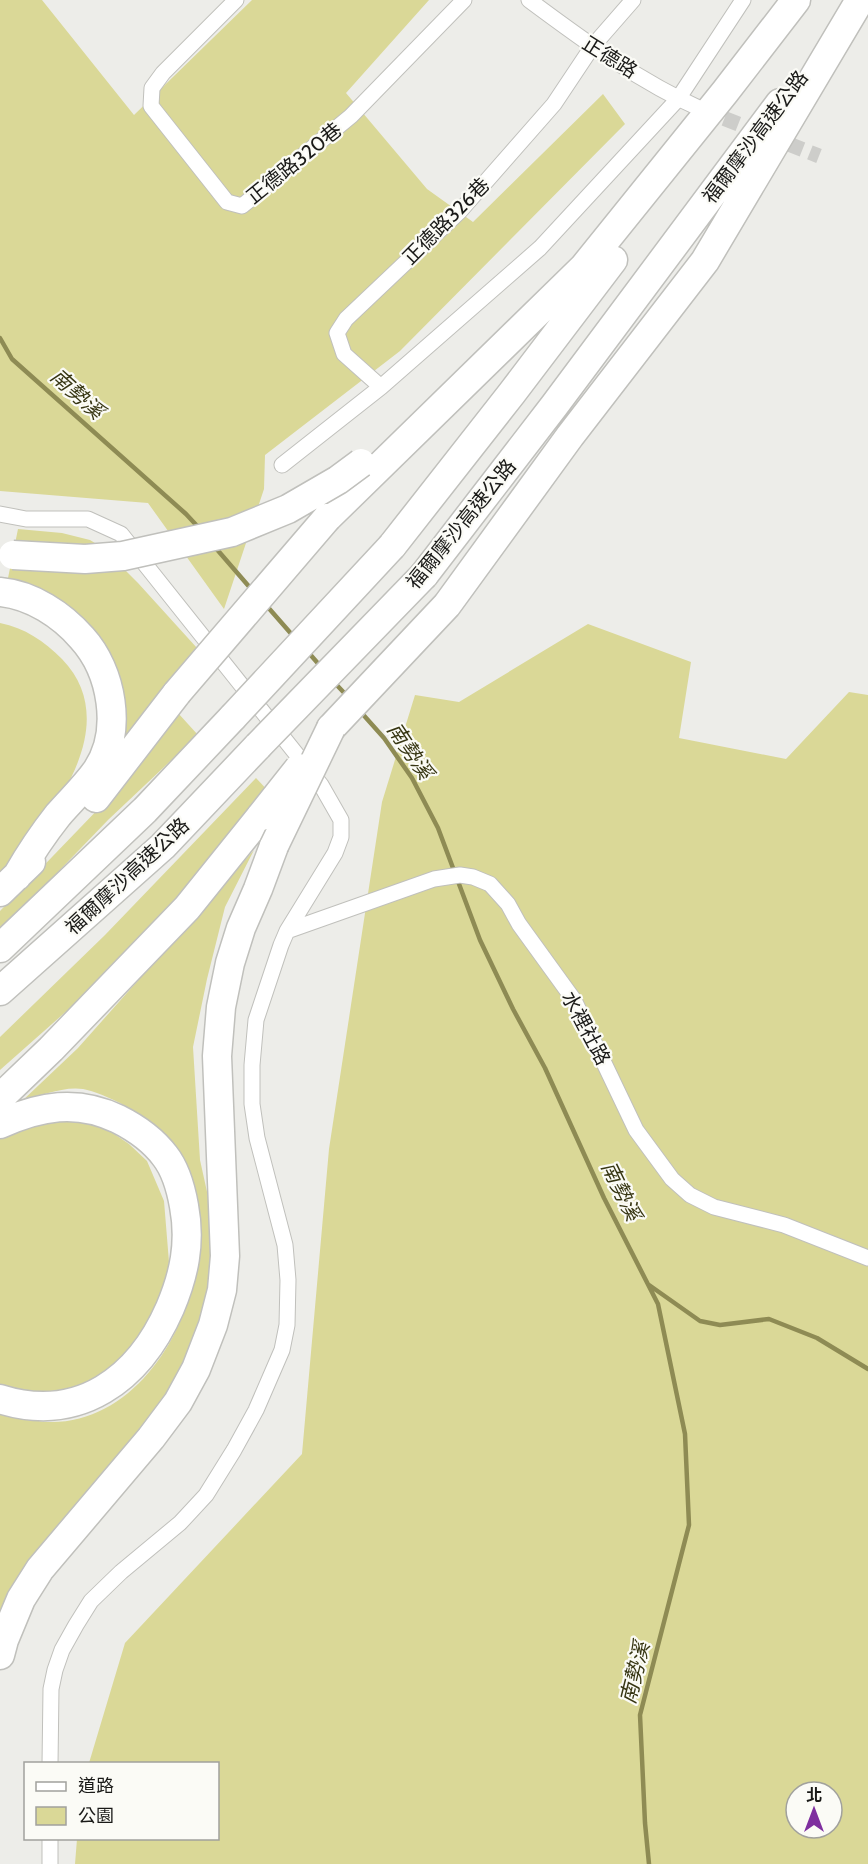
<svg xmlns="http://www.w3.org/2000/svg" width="868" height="1864" font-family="Cabin,'Noto Sans TC',sans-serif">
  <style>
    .green { fill: #dad897; fill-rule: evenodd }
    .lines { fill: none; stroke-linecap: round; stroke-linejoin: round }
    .stream { stroke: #8e8b54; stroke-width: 4.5 }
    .street-tunnel { stroke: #cdcdca; stroke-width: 15; stroke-dasharray: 15 8; stroke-linecap: butt }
    .street-casing { stroke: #c0c0bc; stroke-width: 17 }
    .highway-casing { stroke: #c0c0bc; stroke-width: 31 }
    .street { stroke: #fff; stroke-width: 15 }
    .highway { stroke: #fff; stroke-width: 28 }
    .highway-bridge-casing { stroke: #c0c0bc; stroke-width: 31; stroke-linecap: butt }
    .highway-bridge { stroke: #fff; stroke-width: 28 }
    .labels { text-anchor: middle; stroke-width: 4.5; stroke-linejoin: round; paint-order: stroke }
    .street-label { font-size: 20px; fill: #1a1a18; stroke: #fbfbf6 }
    .water-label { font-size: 21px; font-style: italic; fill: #373613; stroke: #fbfbf6 }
  </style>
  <rect width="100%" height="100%" fill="#edede9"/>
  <path class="green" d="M0,0H42L134,115L252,0H429L346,93L427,189L473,222L603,94L625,124L400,351L265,455L264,489L224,609L148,503L0,491Z
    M18,529L62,533L90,540L103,548L138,583L197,648L103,778L115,675L0,583V577L8,578Z
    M0,623C25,628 44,641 62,659C127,726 49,822 0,873Z
    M588,624L691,662L679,738L786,759L849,692L868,695V1864H75L77,1839L218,1838V1764L89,1763L125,1643L302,1454L329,1149L382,802L415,695L459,702ZM796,1792H832V1828H796Z
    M178,713L198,735L108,820L0,932V911L130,776Z
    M256,778L271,794L170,907L87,993L0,1070V1037L105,935Z
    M254,850L225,907L207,979L193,1047L200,1160L215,1228L216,1259L203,1326L165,1401L0,1622V1410C16,1416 31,1421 48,1422C137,1425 199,1321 197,1241C196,1227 185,1204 180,1189C174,1174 168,1147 160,1134C149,1115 104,1093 83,1089C64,1086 38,1096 21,1102L78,1048Z
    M63,1121L84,1122L101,1125L129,1144L147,1161L164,1201L169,1262L165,1285L151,1323L124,1365L56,1399L0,1390V1134L13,1127Z"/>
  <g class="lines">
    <path class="stream" d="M0,338L12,359L186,514L199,528
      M214,546L252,590
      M266,605L294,637
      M308,652L322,668
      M333,681L348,697
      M359,710L384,738L412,778L438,828L480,940L513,1009L545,1068L604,1198L658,1304L685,1434L689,1525L640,1715L645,1823L649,1864
      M649,1285L700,1321L720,1325L769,1319L817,1338L868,1369"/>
    <path class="street-tunnel" d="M703,110L819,156"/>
    <defs>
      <path id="street" d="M236,0L163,73L152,88L151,106L227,202L242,206L351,116L464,0
        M529,0C584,41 640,82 703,110
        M381,387L344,354L337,333L346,319L460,211L554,104L592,47L633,0
        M282,465L381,387L540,248L678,99L743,0
        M0,514L26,519H88L121,534L321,785L341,820V837L335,853L287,931L281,945L256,1020L252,1065V1104L257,1138L285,1245L288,1280L287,1325L282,1350L256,1410L234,1450L206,1495L180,1523L121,1572L91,1601L76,1625L62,1650L55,1670L51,1689L50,1764
        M287,931L434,879L460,875L473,877L490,884L508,904L519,924L574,1000L636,1130L672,1179L690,1195L714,1207L784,1225L868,1258
        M50,1838V1864"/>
      <path id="highway" d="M327,518L584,267L725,92L796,0
        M392,546L512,393L613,260
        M424,575L554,406L780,103
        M0,592C32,595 62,615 82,638C112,671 123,731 97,770C86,786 71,800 58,815C43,834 29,855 17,876
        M331,728L447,605L570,436L705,261L860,0
        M96,798L177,693
        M0,892L31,862
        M0,948L145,810L233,717
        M0,991L163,846L258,746
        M0,1098L51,1049L187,908L261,816
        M0,1124C40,1106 77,1099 118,1119C136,1128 153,1140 165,1156C176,1170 181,1189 184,1206C191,1243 184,1275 170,1308C139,1379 79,1424 0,1399
        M0,1655L4,1640L21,1599L40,1569L151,1438L178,1402L196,1369L213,1325L222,1290L225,1256L217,1056L221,1007L230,963L241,928L258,889L274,846"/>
    </defs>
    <use href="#street" class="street-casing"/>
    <use href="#highway" class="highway-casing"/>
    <use href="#street" class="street"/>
    <use href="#highway" class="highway"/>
    <defs>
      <path id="highway-bridge" d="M13,555L85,559L123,556L232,532L288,509L338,480L361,463
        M177,693L327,518
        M233,717L392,546
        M258,746L424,575
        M261,816L299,768
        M274,846L331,728"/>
    </defs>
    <use href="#highway-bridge" class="highway-bridge-casing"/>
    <use href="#highway-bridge" class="highway-bridge"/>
  </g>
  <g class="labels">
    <g class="street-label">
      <text transform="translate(610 57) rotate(32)" y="7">正德路</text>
      <text transform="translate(755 137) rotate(-53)" y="7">福爾摩沙高速公路</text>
      <text transform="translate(294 163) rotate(-39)" y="7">正德路320巷</text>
      <text transform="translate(446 221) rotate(-45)" y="7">正德路326巷</text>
      <text transform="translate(461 524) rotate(-51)" y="7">福爾摩沙高速公路</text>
      <text transform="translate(127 876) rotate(-43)" y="7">福爾摩沙高速公路</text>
      <text transform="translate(586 1028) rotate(62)" y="7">水裡社路</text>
    </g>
    <g class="water-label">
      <text transform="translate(77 394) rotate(42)" y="7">南勢溪</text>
      <text transform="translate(410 751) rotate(56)" y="7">南勢溪</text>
      <text transform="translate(621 1191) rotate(64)" y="7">南勢溪</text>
      <text transform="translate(635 1673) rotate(-76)" y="7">南勢溪</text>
    </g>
  </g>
  <rect x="24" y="1762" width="195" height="78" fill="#fbfbf6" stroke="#a1a19d" stroke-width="1.5"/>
  <rect x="36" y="1782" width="30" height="9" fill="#ffffff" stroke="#a1a19d" stroke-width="1.5"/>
  <text x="78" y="1792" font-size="18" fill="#1a1a18">道路</text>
  <rect x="36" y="1807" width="30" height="18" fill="#dad897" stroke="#a1a19d" stroke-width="1.5"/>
  <text x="78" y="1822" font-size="18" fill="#1a1a18">公園</text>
  <g transform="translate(814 1810)"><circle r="28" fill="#fbfbf6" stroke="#a1a19d" stroke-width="1.5"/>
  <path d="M0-4.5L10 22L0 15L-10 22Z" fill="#7f2f9f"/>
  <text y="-9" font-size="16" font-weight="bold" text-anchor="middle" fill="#1a1a18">北</text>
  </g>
</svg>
